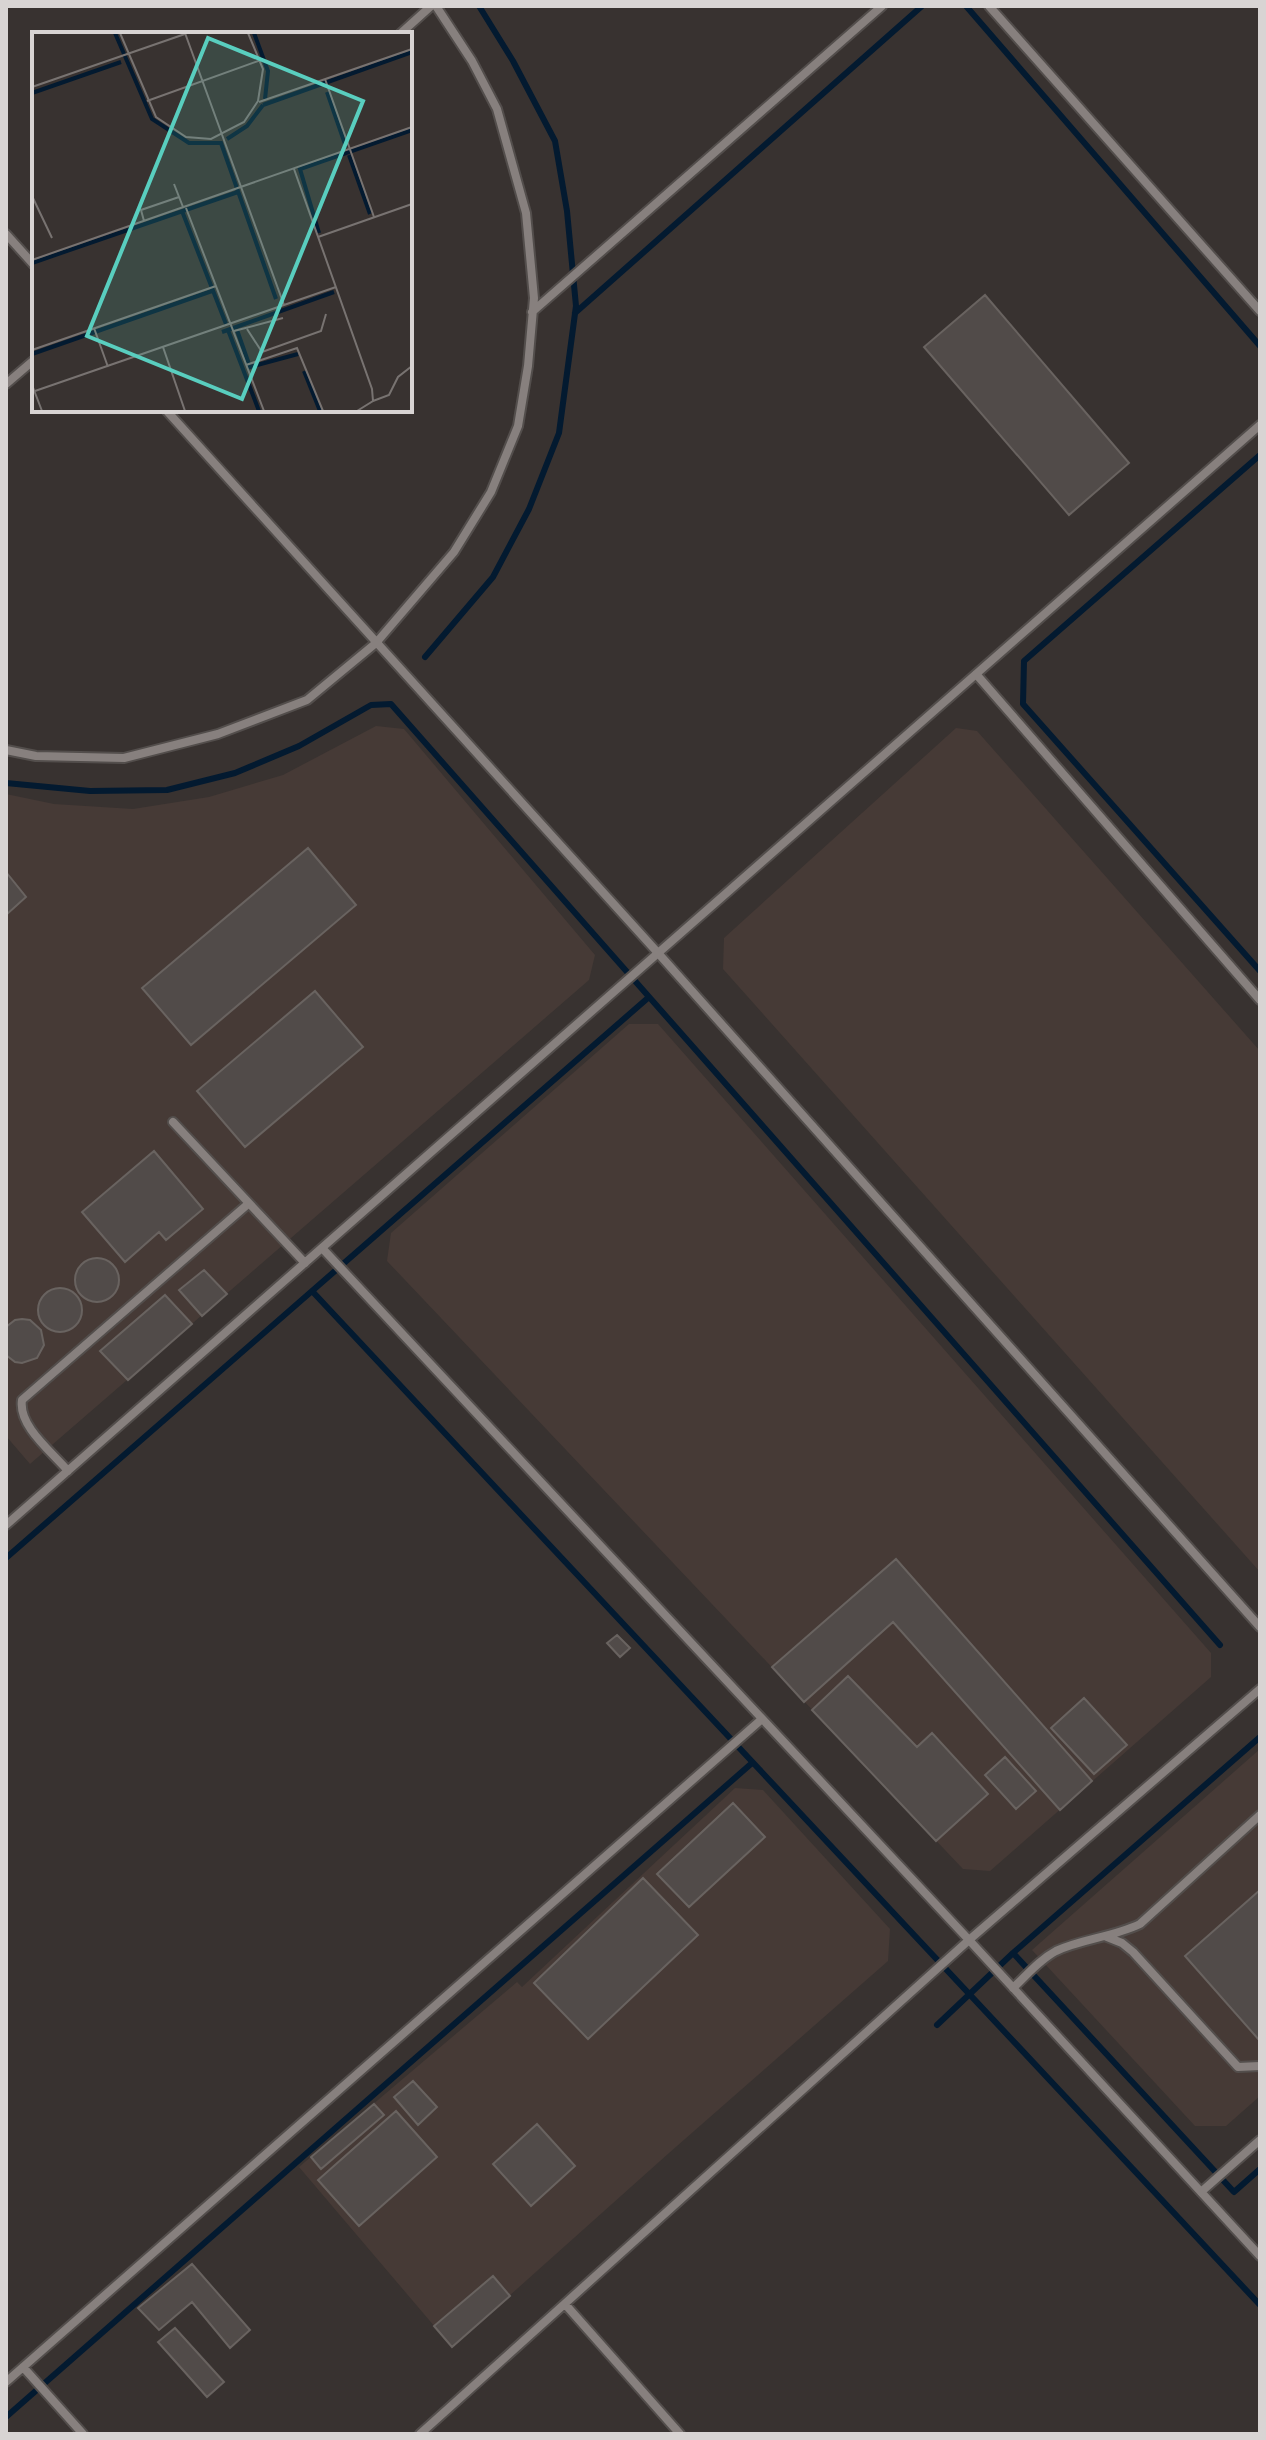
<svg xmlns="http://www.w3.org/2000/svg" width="1266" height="2440" font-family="Rubik,sans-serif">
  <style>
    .built { fill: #463a36 }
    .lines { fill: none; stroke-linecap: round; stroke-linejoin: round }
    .stream { stroke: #031a30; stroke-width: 6 }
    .building { fill: #514b49; stroke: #696360; stroke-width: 2 }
    .service-casing { stroke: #534e4c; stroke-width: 12 }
    .service { stroke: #87807e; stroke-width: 8 }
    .inset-river { fill: none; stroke: #031a30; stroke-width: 4 }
    .inset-road { fill: none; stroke: #787371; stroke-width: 2 }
    .view { fill: #59cebf; fill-opacity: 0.15; stroke: #59cebf; stroke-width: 4 }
    .inset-edge { fill: none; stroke: #d8d4d3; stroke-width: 4 }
  </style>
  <rect width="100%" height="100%" fill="#383230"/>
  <path class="built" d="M376,726L404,729L595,955L589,980L30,1464L6,1436V794L54,804L133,809L209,797L283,775Z
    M956,728L977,731L1260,1051V1572L723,969L724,938Z
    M629,1024H658L1211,1653V1677L990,1871L963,1869L387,1261L391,1233Z
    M1260,1749V2096L1226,2126H1195L1032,1950Z
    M735,1788L763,1790L890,1929L888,1961L669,2153L452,2347L299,2167L517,1982L522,1987Z"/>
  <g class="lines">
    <path class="stream" d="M966,6L1260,346
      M575,313L922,6
      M1260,455L1024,661L1023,704L1260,971
      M425,657L493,577L529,509L559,433L576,306L567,211L555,141L513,61L479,6
      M6,783L90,791L167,790L235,773L299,746L371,705L391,704L1220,1645
      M312,1291L1260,2305
      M6,1558L649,997
      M1013,1953L1234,2192L1260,2169
      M937,2025L1013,1953L1260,1737
      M6,2417L752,1763"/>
  </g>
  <path class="building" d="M985,295L1129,463L1069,515L924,347Z
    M308,848L356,905L191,1045L142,988Z
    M6,872L26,897L6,915Z
    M315,991L363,1047L245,1147L197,1091Z
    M154,1151L203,1209L166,1240L159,1232L125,1262L82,1212Z
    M75 1280a22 22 0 1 1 44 0a22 22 0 1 1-44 0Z
    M204,1270L227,1294L202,1316L179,1290Z
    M38 1310a22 22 0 1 1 44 0a22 22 0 1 1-44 0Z
    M165,1295L192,1324L128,1380L100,1351Z
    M22,1319L30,1320L41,1330L44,1345L37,1358L22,1363L15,1362L6,1355V1327L15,1320Z
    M896,1559L1092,1781L1060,1810L893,1622L804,1702L772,1667Z
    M617,1635L630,1648L620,1657L607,1643Z
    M848,1676L917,1747L932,1733L988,1794L936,1841L812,1710Z
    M1084,1698L1127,1745L1094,1774L1051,1728Z
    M1005,1757L1036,1791L1016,1809L985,1775Z
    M733,1803L765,1837L689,1907L657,1874Z
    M643,1878L698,1935L588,2039L534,1983Z
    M1260,1890V2041L1185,1956Z
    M413,2081L437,2107L418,2125L394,2097Z
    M374,2104L384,2115L321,2169L311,2157Z
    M396,2111L437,2157L359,2226L318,2180Z
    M537,2124L575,2166L531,2206L493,2164Z
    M192,2264L250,2330L230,2348L192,2302L159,2330L138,2308Z
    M493,2276L510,2296L452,2347L434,2326Z
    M175,2328L224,2382L207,2397L158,2342Z"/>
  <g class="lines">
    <defs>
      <path id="service" d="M989,6L1260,311
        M400,34L431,6
        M6,234L34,265
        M532,312L882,6
        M6,384L34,360
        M166,410L658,953L1260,1627
        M976,674L1260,1000
        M6,750L36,756L124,758L218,734L307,700L376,643L454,552L491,492L518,426L528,366L534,298L526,213L497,109L472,61L436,6
        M173,1122L305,1263
        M322,1248L969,1940L1260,2256
        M68,1471C52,1452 18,1426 22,1400L248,1204
        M6,1525L1260,425
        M1107,1937L1122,1943L1133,1952L1238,2067L1260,2066
        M1013,1988C1027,1975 1039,1960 1056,1951C1082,1939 1113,1937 1140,1924L1260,1815
        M1201,2192L1260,2140
        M565,2304L680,2434
        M23,2367L83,2434
        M6,2382L762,1719
        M420,2434L969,1940L1260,1689"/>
    </defs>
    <use href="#service" class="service-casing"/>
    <use href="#service" class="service"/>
  </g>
  <g transform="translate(32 32)">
    <rect width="380" height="380" fill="#383230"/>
    <path class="inset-river" d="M83,1L120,87L157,111H189L244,267M222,1L236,39L233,67M295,60L314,115M0,61L89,30M231,73L380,20M195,107L215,94L231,73M317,123L338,182M150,179L194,292M287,201L268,137L380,98M0,231L206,160M196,298L227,379M205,298L218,335L266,322M190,300L302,260M0,322L180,259M272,339L288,379"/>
    <path class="inset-road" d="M88,1L124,85L154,105L179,107L212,90L226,69L231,37L216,1M153,1L252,273M293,47L342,185M0,55L153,2M115,69L229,28M227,70L380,17M262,137L340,357L341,369L325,379M142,152L151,175M0,164L20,206M154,176L232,379M112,189L109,178L147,165M286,205L380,172M0,228L380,95M62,296L76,335M215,297L230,320L289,299L294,282M202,299L251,286M131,315L153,379M0,318L184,254M214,333L265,316L291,379M0,353L10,379M3,359L304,255M341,369L357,363L366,345L380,334"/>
    <path class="view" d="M176,6L331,69L210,367L55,304Z"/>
    <rect width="380" height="380" class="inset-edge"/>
  </g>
  <rect width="1266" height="2440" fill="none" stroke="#d8d4d3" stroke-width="16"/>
</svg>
